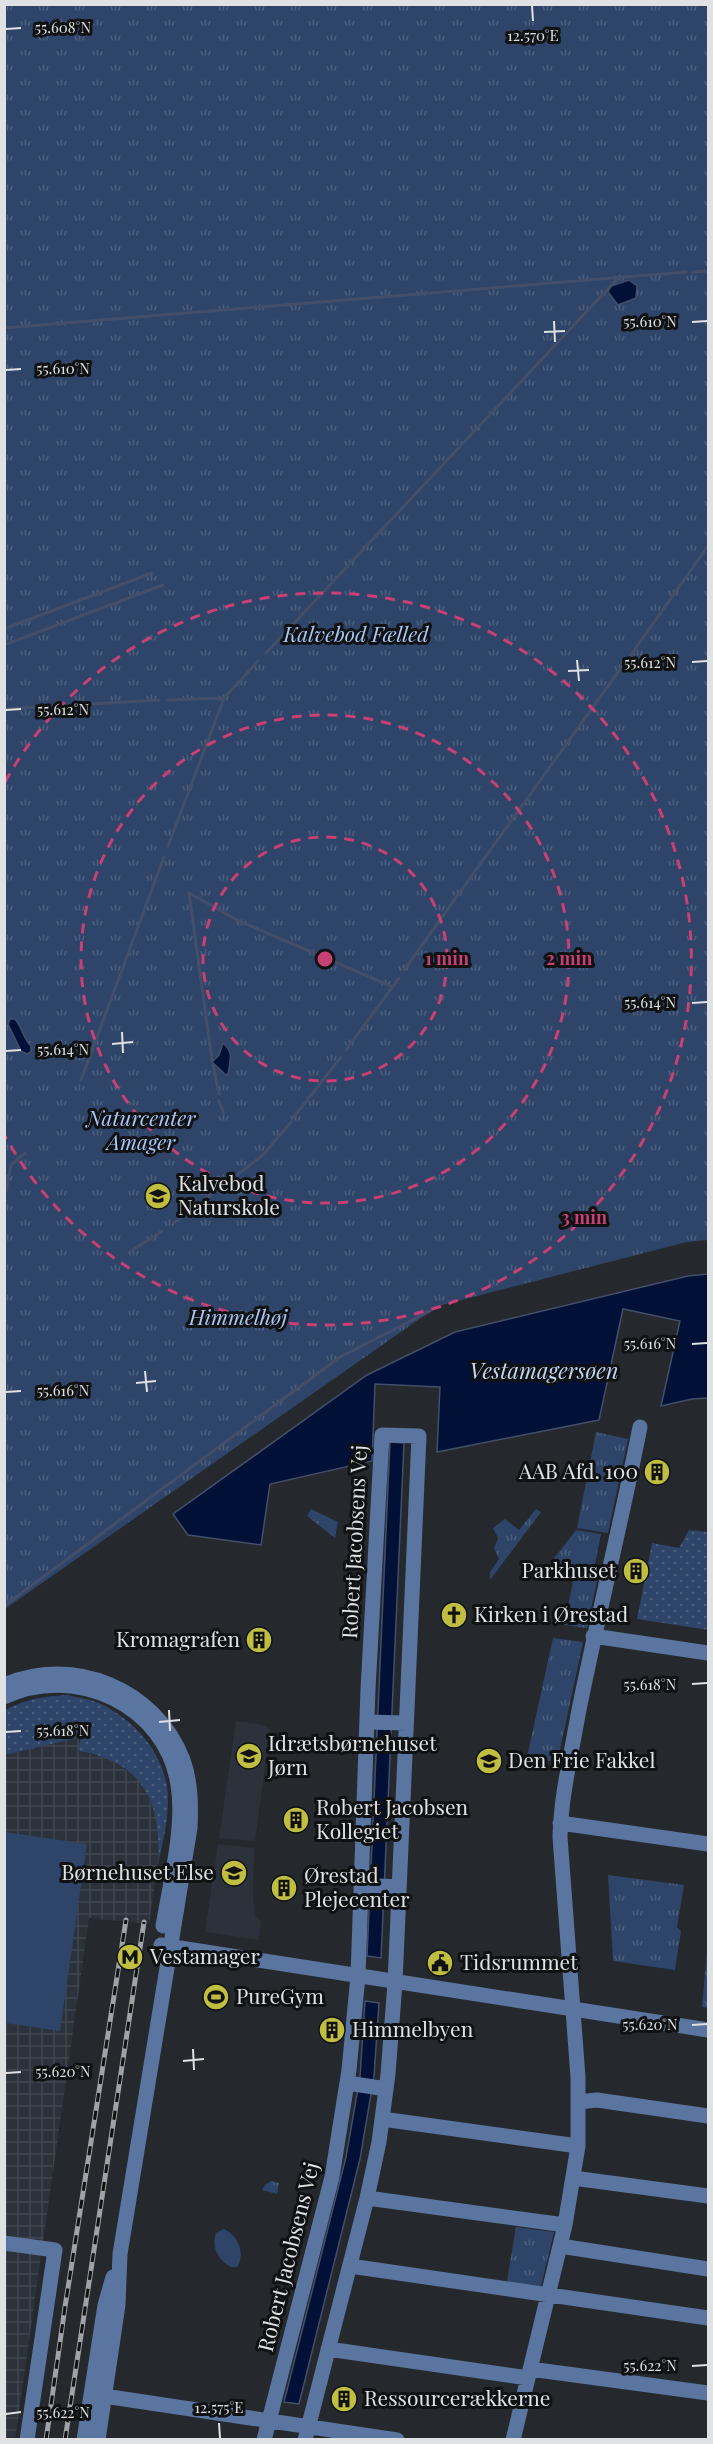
<svg xmlns="http://www.w3.org/2000/svg" width="713" height="2444" font-family="'Playfair Display',serif">
  <style>
    .built { fill: #2c323b }
    .industrial { fill: url(#industrial-grid) }
    .grass { fill: url(#grass-dots) }
    .park { fill: url(#park-tufts) }
    .pitch { fill: #2e4468 }
    .water { fill: #001036; stroke: #434f6a; stroke-width: 1.5 }
    .lines { fill: none; stroke-linecap: round; stroke-linejoin: round }
    .stream { stroke: #434f6a; stroke-width: 3 }
    .minor { stroke: #5a759f; stroke-width: 15 }
    .rail-casing { stroke: #a0a2a5; stroke-width: 5 }
    .rail { stroke: #101112; stroke-width: 3; stroke-dasharray: 9; stroke-linecap: butt }
    .ticks { fill: none; stroke: #dfe1e3; stroke-width: 2 }
    .ring { fill: none; stroke: #c84076; stroke-width: 3; stroke-dasharray: 10 8 }
    .labels { text-anchor: middle; stroke-width: 6; stroke-linejoin: round; paint-order: stroke }
    .park-label { font-size: 21px; font-style: italic; fill: #a6c7f8; stroke: #101112 }
    .poi-label { font-size: 21px; fill: #dfe1e3; stroke: #101112; text-anchor: start }
    .street-label { font-size: 21px; fill: #dfe1e3; stroke: #101112 }
    .water-label { font-size: 22px; font-style: italic; fill: #c0d6f7; stroke: #101112 }
    .ticks-label { font-size: 15px; text-anchor: middle; fill: #dfe1e3; stroke: #101112; stroke-width: 6; stroke-linejoin: round; paint-order: stroke }
    .centre { fill: #c84076; stroke: #101112; stroke-width: 3 }
    .ring-label { font-size: 18px; text-anchor: middle; font-weight: bold; fill: #c84076; stroke: #101112; stroke-width: 6; stroke-linejoin: round; paint-order: stroke }
  </style>
  <defs>
    <pattern id="industrial-grid" width="8" height="8" patternUnits="userSpaceOnUse" patternTransform="scale(1.5)"><rect width="8" height="8" fill="#2c323b"/><path d="M0 4h8M4 0v8" fill="none" stroke="#40464e"/></pattern>
    <pattern id="grass-dots" width="8" height="8" patternUnits="userSpaceOnUse" patternTransform="scale(1.5)"><rect width="8" height="8" fill="#2e4468"/><path d="M2 2h.1M6 6h.1" fill="none" stroke="#4c5f7d" stroke-width="1.8" stroke-linecap="round"/></pattern>
    <pattern id="park-tufts" width="24" height="20" patternUnits="userSpaceOnUse" patternTransform="scale(1.5)"><rect width="24" height="20" fill="#2e4468"/><path d="M3 7l-1-3M5 7V3M7 7l1-3M15 17l-1-3M17 17v-4M19 17l1-3" fill="none" stroke="#4c5f7d"/></pattern>
  </defs>
  <rect width="100%" height="100%" fill="#25282c"/>
  <path class="built" d="M236,1721L260,1724L270,1729L255,1841L219,1838Z
    M218,1844L254,1848L253,1897L255,1914L261,1922L259,1940L205,1932Z"/>
  <path class="industrial" d="M83,1737L79,1751L112,1760L137,1778L147,1792L158,1823V1864L149,1924L89,1918L15,2440L4,2439V1755Z"/>
  <path class="grass" d="M689,1530L708,1532V1630L637,1619L652,1543L679,1548Z
    M68,1695C78,1698 90,1699 99,1703C136,1720 168,1757 168,1800C168,1822 163,1842 158,1864C162,1802 143,1762 79,1751V1744L82,1737L5,1755V1710C26,1699 44,1696 68,1695Z"/>
  <path class="park" d="M5,5H708V1240L687,1242L438,1306L5,1609Z
    M596,1432L628,1439L608,1533L577,1528Z
    M311,1509L338,1522L335,1538L307,1516Z
    M536,1509L541,1512L490,1580V1572L499,1559L494,1548L498,1538L493,1528L505,1519L519,1530Z
    M576,1530L601,1534L593,1574L548,1566Z
    M574,1577L597,1581L587,1628L564,1625Z
    M553,1638L583,1642L558,1759L525,1766Z
    M608,1875L684,1885L677,1927L681,1931L675,1970L613,1961Z
    M708,1938V2008L702,2007Z
    M271,2181L279,2183L277,2194L262,2190L265,2185Z
    M516,2227L554,2232L541,2286L507,2281Z"/>
  <path class="pitch" d="M5,1832L87,1844L60,2031L5,2023Z
    M224,2229C238,2235 246,2254 237,2267H231C218,2260 211,2247 216,2233Z"/>
  <path class="water" d="M629,280L637,286L636,298L618,305L608,292L611,286Z
    M10,1019H15C22,1027 23,1038 31,1046V1051L27,1054L21,1051L8,1024Z
    M223,1043C234,1052 230,1061 228,1074L226,1075L212,1062L219,1055Z
    M708,1274V1398L692,1399L661,1406L680,1321L623,1309L599,1420L437,1452L440,1387L375,1384L372,1461L270,1484L261,1545L188,1535L173,1514L367,1375L455,1332L688,1276Z
    M390,1442L404,1443L381,1958L367,1956Z
    M365,2001L379,2003L374,2076L360,2159L299,2404L284,2402L346,2157L360,2077Z"/>
  <g class="lines">
    <path class="stream" d="M693,272L708,271
      M4,328L686,272
      M4,629L152,573
      M4,645L163,585
      M266,653L620,276
      M630,656L708,546
      M167,700L224,698
      M4,709L159,700
      M168,846L224,698L258,661
      M189,893L237,920L393,987
      M189,893L212,1060
      M404,970L626,661
      M346,1050L399,978
      M213,1065L219,1094
      M81,1080L164,857
      M219,1101L224,1114
      M293,1118L341,1057
      M6,1191L11,1165L25,1153
      M174,1223L263,1155L291,1122
      M131,1251L162,1231
      M4,1606L340,1357L430,1311"/>
    <path class="minor" d="M593,1636L708,1653
      M4,1685C74,1655 156,1689 183,1760C191,1782 191,1805 190,1828L120,2254L118,2305L98,2440
      M4,1697C75,1663 166,1705 178,1785C185,1826 170,1884 163,1926
      M367,1722L406,1723
      M560,1823L708,1844
      M361,1885L399,1887
      M161,1945L708,2030
      M348,2083L386,2089
      M578,2102L597,2100L708,2116
      M382,2119L578,2146
      M573,2178L708,2196
      M367,2198L565,2225
      M4,2243L55,2250L27,2440
      M560,2246L708,2269
      M350,2266L708,2318
      M328,2349L528,2378
      M530,2369L708,2393
      M91,2394L397,2440
      M84,2440L105,2305L113,2277
      M264,2440L332,2177L349,2070L358,1976L368,1689L382,1435L419,1436L395,1983L388,2074L379,2142L367,2198L305,2440
      M513,2440L565,2225L578,2146V2077L560,1837C561,1795 571,1756 578,1715C597,1619 621,1524 640,1427"/>
    <defs>
      <path id="rail" d="M46,2440L65,2307L126,1920
        M65,2440L144,1922"/>
    </defs>
    <use href="#rail" class="rail-casing"/>
    <use href="#rail" class="rail"/>
  </g>
  <path class="ticks" d="M532,6L533,21M6,29L21,28M554,321L555,342M692,322L707,321M544,332L565,331M6,370L21,369M577,660L579,681M692,662L707,661M568,671L589,670M6,710L21,709M692,1003L707,1002M122,1032L123,1053M112,1044L133,1042M6,1051L21,1050M692,1344L707,1343M145,1371L147,1392M136,1383L156,1381M6,1392L21,1391M692,1684L707,1683M169,1710L170,1731M159,1722L180,1720M6,1732L21,1731M692,2025L707,2024M193,2049L194,2070M183,2061L204,2059M6,2073L21,2072M692,2366L707,2365M6,2414L21,2412M219,2423L220,2438"/>
  <g class="ring">
    <circle cx="325" cy="959" r="122"/>
    <circle cx="325" cy="959" r="244"/>
    <path d="M5 782A366 366 0 1 1 5 1136"/>
  </g>
  <defs>
    <symbol id="school-disc" viewBox="-11 -11 22 22"><circle r="9.5" fill="#bfbe41" stroke="#101112"/><path d="M0-5L7-2L0 1L-7-2ZM-4 1L0 2.5L4 1V4Q0 6-4 4Z" fill="#111"/></symbol>
    <symbol id="building-disc" viewBox="-11 -11 22 22"><circle r="9.5" fill="#bfbe41" stroke="#101112"/><path d="M-4-6H4V6H1V3H-1V6H-4ZM-2.5-4.3h1.7v1.8h-1.7ZM.8-4.3h1.7v1.8H.8ZM-2.5-1h1.7V.8h-1.7ZM.8-1h1.7V.8H.8Z" fill="#111"/></symbol>
    <symbol id="church-disc" viewBox="-11 -11 22 22"><circle r="9.5" fill="#bfbe41" stroke="#101112"/><path d="M-1.2-6h2.4v3.5h3.3v2.4h-3.3V6h-2.4V-.1h-3.3v-2.4h3.3Z" fill="#111"/></symbol>
    <symbol id="metro-disc" viewBox="-11 -11 22 22"><circle r="9.5" fill="#bfbe41" stroke="#101112"/><path d="M-5.5 5V-5H-3L0 0L3-5H5.5V5H3V-.5L0 4L-3-.5V5Z" fill="#111"/></symbol>
    <symbol id="civic-disc" viewBox="-11 -11 22 22"><circle r="9.5" fill="#bfbe41" stroke="#101112"/><path d="M-.6-6.5H3V-4.5H.6V-3L4-1V1h2V6H-6V1h2V-1L-.6-3ZM-1.2 2.5V6h2.4V2.5Z" fill="#111"/></symbol>
    <symbol id="stadium-disc" viewBox="-11 -11 22 22"><circle r="9.5" fill="#bfbe41" stroke="#101112"/><path d="M0-5a6.5 5 0 1 0 0 10a6.5 5 0 1 0 0-10ZM-3.5-1.8h7v3.6h-7Z" fill="#111"/></symbol>
  </defs>
  <g fill-rule="evenodd">
    <use href="#school-disc" x="143" y="1181" width="30" height="30"/>
    <use href="#building-disc" x="642" y="1457" width="30" height="30"/>
    <use href="#building-disc" x="621" y="1556" width="30" height="30"/>
    <use href="#church-disc" x="439" y="1600" width="30" height="30"/>
    <use href="#building-disc" x="244" y="1625" width="30" height="30"/>
    <use href="#school-disc" x="234" y="1741" width="30" height="30"/>
    <use href="#school-disc" x="474" y="1746" width="30" height="30"/>
    <use href="#building-disc" x="281" y="1805" width="30" height="30"/>
    <use href="#school-disc" x="219" y="1858" width="30" height="30"/>
    <use href="#building-disc" x="269" y="1873" width="30" height="30"/>
    <use href="#metro-disc" x="115" y="1942" width="30" height="30"/>
    <use href="#civic-disc" x="425" y="1948" width="30" height="30"/>
    <use href="#stadium-disc" x="201" y="1982" width="30" height="30"/>
    <use href="#building-disc" x="317" y="2015" width="30" height="30"/>
    <use href="#building-disc" x="329" y="2384" width="30" height="30"/>
  </g>
  <g class="labels">
    <g class="park-label">
      <text x="356" y="642">Kalvebod Fælled</text>
      <text x="141" y="1126">Naturcenter<tspan x="141" dy="24">Amager</tspan></text>
      <text x="238" y="1325">Himmelhøj</text>
    </g>
    <g class="poi-label">
      <text x="178" y="1191">Kalvebod<tspan x="178" dy="24">Naturskole</tspan></text>
      <text x="638" y="1479" text-anchor="end">AAB Afd. 100</text>
      <text x="616" y="1578" text-anchor="end">Parkhuset</text>
      <text x="474" y="1622">Kirken i Ørestad</text>
      <text x="240" y="1647" text-anchor="end">Kromagrafen</text>
      <text x="268" y="1751">Idrætsbørnehuset<tspan x="268" dy="24">Jørn</tspan></text>
      <text x="508" y="1768">Den Frie Fakkel</text>
      <text x="316" y="1815">Robert Jacobsen<tspan x="316" dy="24">Kollegiet</tspan></text>
      <text x="214" y="1880" text-anchor="end">Børnehuset Else</text>
      <text x="304" y="1883">Ørestad<tspan x="304" dy="24">Plejecenter</tspan></text>
      <text x="150" y="1964">Vestamager</text>
      <text x="460" y="1970">Tidsrummet</text>
      <text x="236" y="2004">PureGym</text>
      <text x="352" y="2037">Himmelbyen</text>
      <text x="364" y="2406">Ressourcerækkerne</text>
    </g>
    <g class="street-label">
      <text transform="translate(355 1542) rotate(-87)" y="7">Robert Jacobsens Vej</text>
      <text transform="translate(289 2257) rotate(-76)" y="7">Robert Jacobsens Vej</text>
    </g>
    <g class="water-label">
      <text x="544" y="1379">Vestamagersøen</text>
    </g>
  </g>
  <g class="ticks-label">
    <text x="63" y="33">55.608°N</text>
    <text x="533" y="41">12.570°E</text>
    <text x="650" y="327">55.610°N</text>
    <text x="63" y="374">55.610°N</text>
    <text x="650" y="668">55.612°N</text>
    <text x="63" y="715">55.612°N</text>
    <text x="650" y="1008">55.614°N</text>
    <text x="63" y="1055">55.614°N</text>
    <text x="650" y="1349">55.616°N</text>
    <text x="63" y="1396">55.616°N</text>
    <text x="650" y="1690">55.618°N</text>
    <text x="63" y="1736">55.618°N</text>
    <text x="650" y="2030">55.620°N</text>
    <text x="63" y="2077">55.620°N</text>
    <text x="650" y="2371">55.622°N</text>
    <text x="219" y="2413">12.575°E</text>
    <text x="63" y="2418">55.622°N</text>
  </g>
  <circle cx="325" cy="959" r="9" class="centre"/>
  <g class="ring-label">
    <text x="447" y="965">1 min</text>
    <text x="569" y="965">2 min</text>
    <text x="584" y="1224">3 min</text>
  </g>
  <rect width="713" height="2444" fill="none" stroke="#dfe1e3" stroke-width="12"/>
</svg>
